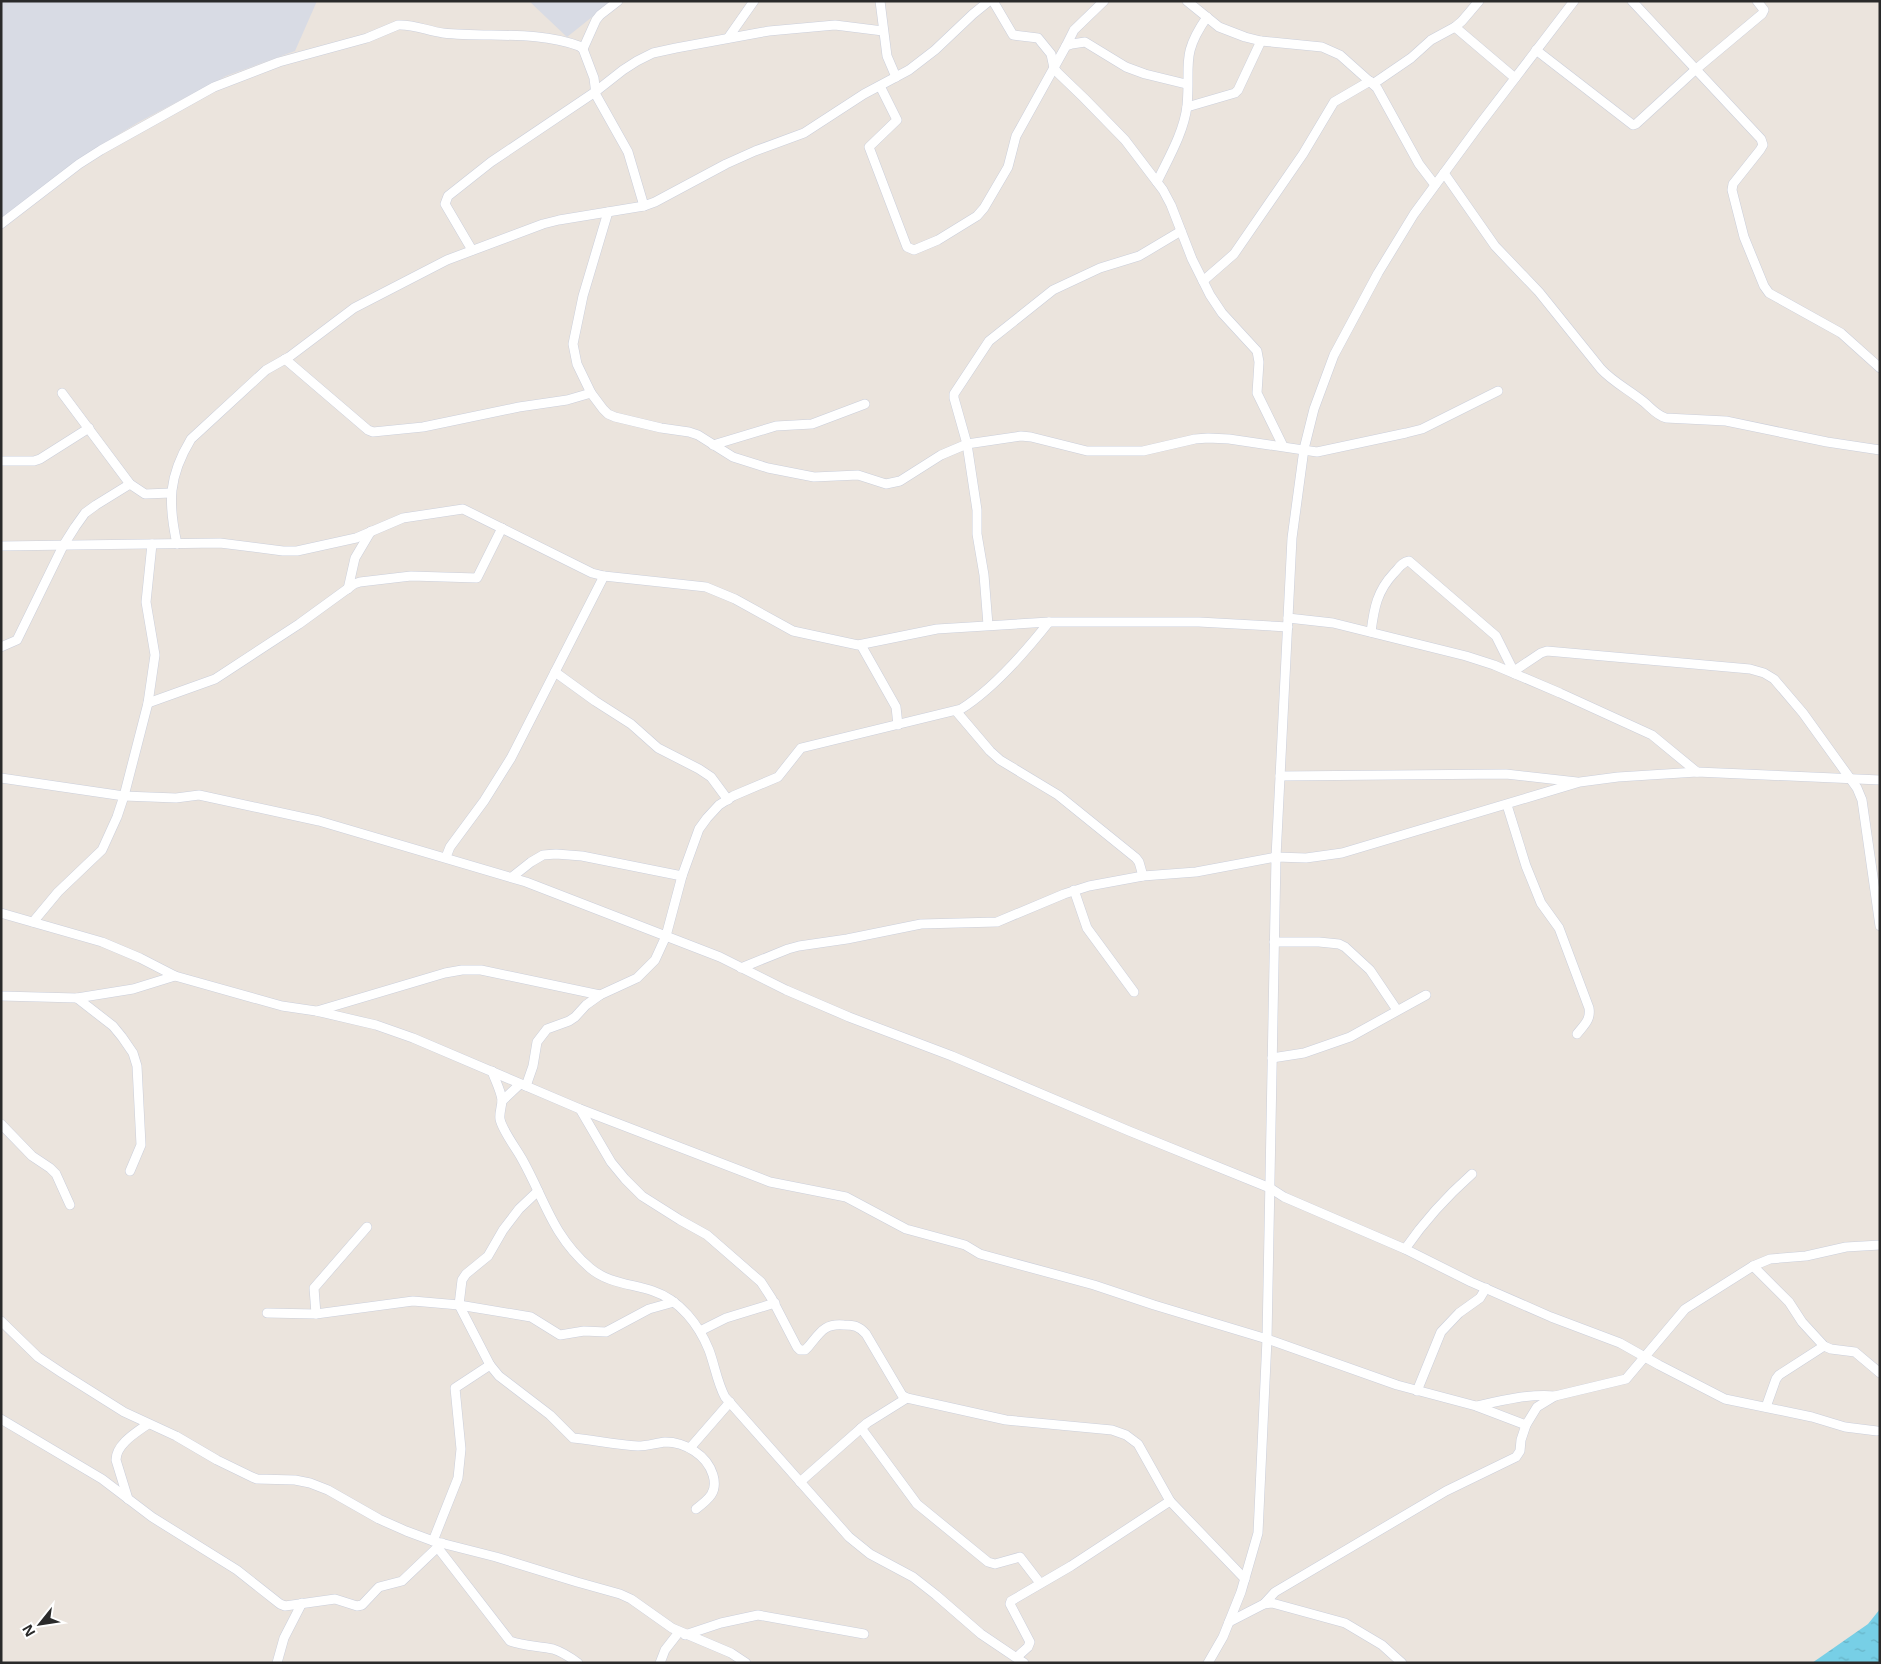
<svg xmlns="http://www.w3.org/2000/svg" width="1881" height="1664" font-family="'Open Sans',sans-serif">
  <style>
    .airport { fill: #d8dbe4 }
    .water { fill: url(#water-ripples) }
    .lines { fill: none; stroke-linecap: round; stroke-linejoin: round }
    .street-casing { stroke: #cbcfdb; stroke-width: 10 }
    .street { stroke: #fff; stroke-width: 9 }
  </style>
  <defs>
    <pattern id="water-ripples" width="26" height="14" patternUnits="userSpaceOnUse" patternTransform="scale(1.25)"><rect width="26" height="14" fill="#77cfe6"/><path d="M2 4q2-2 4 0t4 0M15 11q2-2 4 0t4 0" fill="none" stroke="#67b2c5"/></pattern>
  </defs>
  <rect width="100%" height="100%" fill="#ebe4dd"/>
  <g class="airport">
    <polygon points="1,1 317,1 295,51 226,76 139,122 101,145 1,220"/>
    <polygon points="529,1 612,1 567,37"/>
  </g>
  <polygon class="water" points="1880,1609 1880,1663 1812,1663 1868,1624"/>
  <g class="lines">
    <g class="street-casing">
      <g id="street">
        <polyline points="880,1 887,56 896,77"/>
        <polyline points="993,1 1013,35 1038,38 1051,54 1054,68 1058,73 1084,98 1125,140 1163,190 1171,205 1192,259 1210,295 1222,313 1257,351 1259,362 1257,393 1283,446"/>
        <polyline points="1187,1 1219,27 1245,37 1261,41 1322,47 1340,55 1377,88 1419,164 1435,185"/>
        <polyline points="1632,1 1761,139 1763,145 1760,150 1733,184 1732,190 1744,237 1764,286 1769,293 1841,333 1880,368"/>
        <polyline points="1455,27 1515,78"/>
        <polyline points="728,38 754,1"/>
        <polyline points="1066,46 1074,30 1104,1"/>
        <polyline points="583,49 596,20 600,15 618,1"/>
        <polyline points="1536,50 1633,125 1636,124 1695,70 1762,14 1764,10 1757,1"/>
        <polyline points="1373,84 1411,58 1431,40 1455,27 1462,21 1479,1"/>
        <polyline points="880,86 897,120 869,147 907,247 914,250 938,240 977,216 984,208 1008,167 1016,136 1066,46 1072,44 1085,42 1126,67 1145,74 1186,84"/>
        <polyline points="1187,107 1235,93 1238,90 1261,41"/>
        <path d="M1444 173 1495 246 1539 292 1601 369C1612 381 1627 389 1640 399 1649 405 1655 415 1666 418L1726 421 1827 442 1880 450"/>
        <path d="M1157 182C1168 159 1184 132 1187 106 1191 64 1180 56 1207 17"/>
        <polyline points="608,212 583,296 573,344 577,364 591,393 603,409 608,414 615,417 661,428 689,432 698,435 733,457 768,468 814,477 858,475 886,484 900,481 941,455 967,444 1021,436 1031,437 1087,451 1143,451 1195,439 1208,438 1229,439 1317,452 1406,433 1422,429 1498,391"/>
        <path d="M1 224 79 164 101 150 214 87 279 62 367 38 398 25C413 24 428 31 443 33 488 38 536 30 579 46L583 49 594 78 596 95 628 152 644 206"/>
        <polyline points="472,250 445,204 448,196 491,162 595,92 623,70 637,61 653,53 676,48 769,31 835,25 883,31"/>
        <polyline points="1203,281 1234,254 1303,154 1334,102 1370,81"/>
        <polyline points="285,359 368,430 373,432 423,427 519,407 567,400 591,393"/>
        <polyline points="62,393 130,484 145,494 171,493"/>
        <polyline points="713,445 776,426 812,424 865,404"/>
        <polyline points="1,461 34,461 40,459 89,428"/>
        <path d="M177 544C168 503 168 477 191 439L266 370 289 357 354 308 447 260 543 224 559 220 644 206 655 202 726 164 755 151 804 133 864 94 909 70 935 50 973 14 989 1"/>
        <polyline points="1,546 220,543 283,551 297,551 356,538 403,518 463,509 592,573 604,576 706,587 735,599 793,631 858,645 937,629 1049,622 1199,622 1288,627"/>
        <polyline points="348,589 355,558 371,531"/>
        <polyline points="1288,618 1333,623 1466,656 1494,665 1560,693 1652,735 1697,772"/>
        <polyline points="988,625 984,575 977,534 977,510 967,444 954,398 954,394 989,341 1053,290 1100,268 1139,256 1181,231"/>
        <path d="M1371 632C1374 608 1377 591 1394 573 1399 568 1402 562 1409 561L1496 636 1515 674"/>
        <polyline points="861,645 896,707 898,725"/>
        <polyline points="1,647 17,640 63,546 75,527 85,513 96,505 130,484"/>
        <polyline points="1514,671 1541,653 1547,651 1750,669 1764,673 1774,679 1803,713 1857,788 1862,800 1880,926"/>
        <polyline points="555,672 595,701 631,724 658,748 699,769 711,777 728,800"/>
        <polyline points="148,703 215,679 299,624 354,584 360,582 411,576 477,578 502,528"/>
        <polyline points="956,711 990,751 1000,760 1058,795 1136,858 1139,862 1143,876"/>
        <polyline points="1280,776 1506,774 1577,782"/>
        <polyline points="1,778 124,796 176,798 199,795 319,821 526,882 720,957 786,990 849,1017 952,1056 1129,1131 1270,1188 1284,1197 1405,1249 1471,1282 1551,1317 1620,1343 1659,1365 1725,1399 1812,1417 1845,1427 1877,1431"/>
        <path d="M1507 805 1526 866 1541 903 1559 928 1589 1008C1591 1020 1584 1025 1577 1034"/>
        <polyline points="446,857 450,847 484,801 511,758 604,576"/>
        <polyline points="512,877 531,862 543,855 556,854 582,856 682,876"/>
        <polyline points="1074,890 1087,928 1134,992"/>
        <polyline points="1,913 102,942 140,958 175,976 133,989 77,998 1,996"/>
        <polyline points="33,922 58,892 102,850 117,817 124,796 148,703 155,655 146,602 152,544"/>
        <polyline points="1274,942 1319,942 1339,944 1345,947 1370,970 1397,1010"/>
        <polyline points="741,968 788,949 799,946 847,939 921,924 997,922 1064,894 1089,886 1143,876 1196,872 1276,857 1306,858 1342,853 1580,782 1618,777 1697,772 1880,780"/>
        <polyline points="175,976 282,1006 316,1011 376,1025 413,1038 580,1109 770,1182 846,1197 906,1229 965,1245 980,1254 1094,1285 1154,1305 1267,1339 1397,1385 1476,1406 1526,1425"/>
        <polyline points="77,998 113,1026 122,1037 133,1053 137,1066 141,1145 130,1171"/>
        <polyline points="317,1011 445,973 462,970 481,970 600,995"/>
        <polyline points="1272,1058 1304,1053 1350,1037 1426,995"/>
        <path d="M492 1071C495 1080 501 1091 502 1100 502 1106 499 1113 500 1119 502 1130 516 1148 522 1159 545 1200 552 1235 590 1268 607 1283 632 1284 653 1291 680 1300 699 1325 709 1350 715 1366 717 1382 725 1397L849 1537 870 1554 913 1577 936 1595 981 1634 1024 1663"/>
        <path d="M526 1086 533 1066 537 1042 547 1029 569 1021 575 1017 586 1005 600 995 637 978 655 960 666 936 682 876 699 829 707 818 719 805 733 796 778 777 801 748 961 709C993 689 1026 651 1049 622"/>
        <polyline points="502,1101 520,1084"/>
        <path d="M580 1109 611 1162 625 1179 642 1196 680 1220 707 1235 761 1282 772 1299 797 1347 800 1350H805L808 1347C820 1333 824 1323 844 1325 854 1325 859 1326 866 1334L902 1395 907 1398 1006 1420 1112 1430 1126 1435 1138 1444 1170 1501 1245 1579"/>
        <polyline points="1,1124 32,1156 50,1168 56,1174 70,1205"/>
        <path d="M538 1191 519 1209 503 1230 488 1256 466 1274 462 1280 459 1305 490 1365 499 1376 550 1415 573 1438C594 1440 616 1445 638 1446 647 1446 656 1443 665 1442 685 1442 707 1455 713 1475 718 1492 709 1499 696 1509"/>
        <path d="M1405 1249C1425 1220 1446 1197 1472 1174"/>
        <polyline points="1753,1266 1789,1302 1802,1322 1824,1346 1831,1349 1855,1352 1880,1373"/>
        <polyline points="267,1313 316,1314 413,1301 459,1305 531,1317 560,1335 584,1331 606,1332 649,1309 674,1302"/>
        <polyline points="316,1314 314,1288 367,1227"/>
        <polyline points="1,1321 38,1357 62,1373 124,1412 176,1436 217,1460 252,1477 257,1479 295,1480 310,1483 328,1490 379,1519 406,1531 433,1541 496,1557 577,1582 620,1594 631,1599 672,1628 731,1653 746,1663"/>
        <polyline points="700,1331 726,1318 775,1303"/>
        <polyline points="1417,1391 1441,1332 1459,1313 1480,1298 1486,1288"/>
        <path d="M1477 1406C1503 1400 1527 1394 1555 1396"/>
        <polyline points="1766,1407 1776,1379 1779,1375 1824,1346"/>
        <polyline points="1,1419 102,1479 152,1517 237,1570 280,1604 285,1606 335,1599 357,1606 362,1605 379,1587 402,1581 442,1543"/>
        <polyline points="861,1428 917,1504 988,1562 995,1564 1020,1557 1040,1583"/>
        <polyline points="690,1448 730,1402"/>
        <polyline points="800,1482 867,1423 907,1398"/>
        <path d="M128 1499 116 1460C116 1444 137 1432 148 1424"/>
        <polyline points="433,1541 458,1478 461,1449 455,1388 490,1365"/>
        <path d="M438 1548 510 1641C523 1646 539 1646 553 1649 562 1652 570 1657 578 1663"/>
        <polyline points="1264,1604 1275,1592 1446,1491 1516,1457 1520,1451 1521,1440 1526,1425 1537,1407 1555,1396 1626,1379 1685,1309 1753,1266 1770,1259 1806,1256 1846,1247 1880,1245"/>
        <polyline points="1229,1622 1264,1604 1272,1603 1345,1623 1382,1645 1402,1663"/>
        <polyline points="685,1635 721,1623 758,1615 864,1634"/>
        <polyline points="1017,1657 1028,1647 1030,1642 1010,1604 1011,1601 1071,1566 1170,1501"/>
        <polyline points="277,1663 284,1638 302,1603"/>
        <polyline points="660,1663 665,1650 679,1632"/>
        <polyline points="1208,1663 1223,1637 1241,1592 1258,1533 1267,1339 1276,857 1292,538 1304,449 1314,409 1334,355 1378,273 1414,214 1480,124 1574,1"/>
      </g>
    </g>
    <use href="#street" class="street"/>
  </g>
  <rect width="1881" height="1664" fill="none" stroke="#2a2a2a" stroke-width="5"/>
  <g transform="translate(40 1624) rotate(240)" stroke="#ffffff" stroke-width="4" paint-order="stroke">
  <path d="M0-4L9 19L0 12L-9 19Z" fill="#2a2a2a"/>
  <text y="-8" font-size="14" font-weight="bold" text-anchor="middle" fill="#2a2a2a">N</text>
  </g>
</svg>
